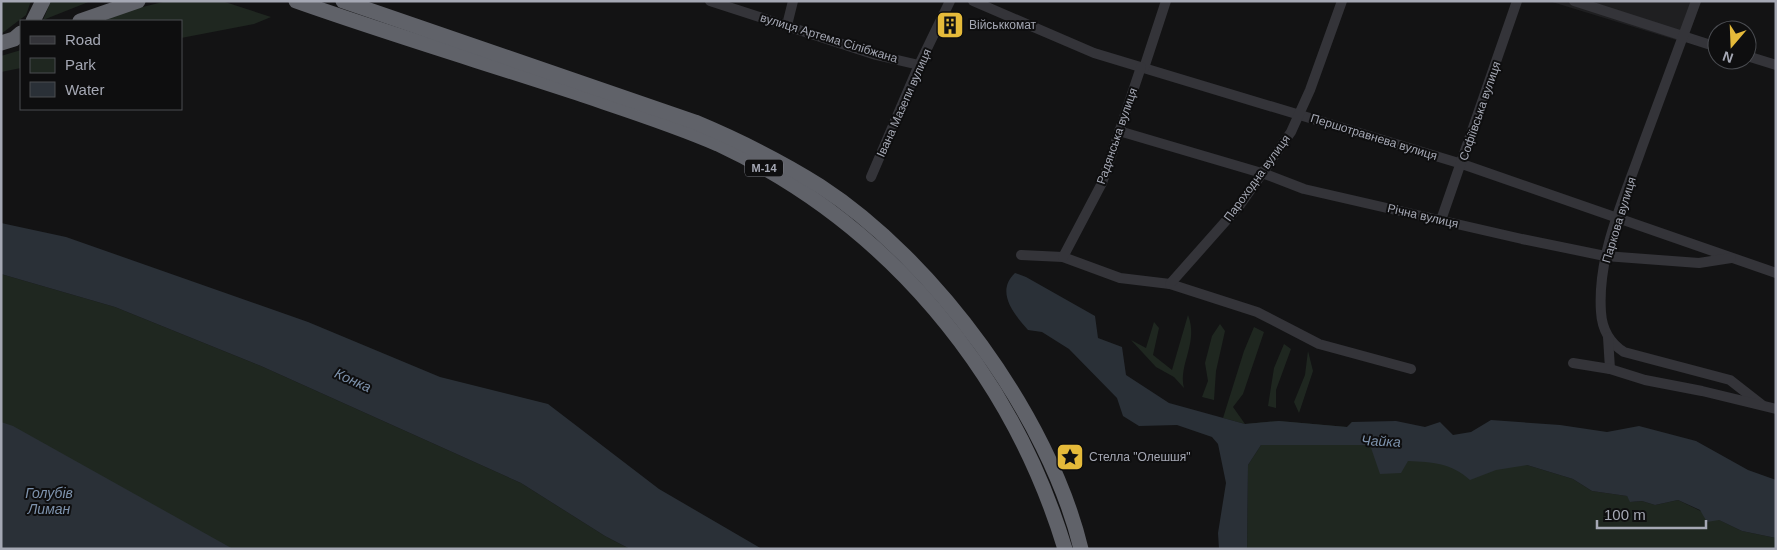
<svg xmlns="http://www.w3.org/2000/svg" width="1777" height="550" font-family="Arial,sans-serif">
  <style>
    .built { fill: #1f1f21 }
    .green { fill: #1f2720 }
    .water { fill: #2a3037 }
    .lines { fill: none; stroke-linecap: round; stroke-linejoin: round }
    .minor { stroke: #343439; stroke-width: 10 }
    .highway { stroke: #606269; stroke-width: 15 }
    .labels { text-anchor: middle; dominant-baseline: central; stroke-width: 4; stroke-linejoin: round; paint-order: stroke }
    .shield { fill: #0e0e0f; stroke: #787a82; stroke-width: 1 }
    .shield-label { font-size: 11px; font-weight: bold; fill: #a5a8b4 }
    .poi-label { font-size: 12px; fill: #a5a8b4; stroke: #0e0e0f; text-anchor: start }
    .street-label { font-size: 12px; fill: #a5a8b4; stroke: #0e0e0f }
    .water-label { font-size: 14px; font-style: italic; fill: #7e93ad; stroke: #0e0e0f }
  </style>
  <rect width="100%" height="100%" fill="#131314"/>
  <polygon class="built" points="1549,1 1701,1 1686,43"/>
  <g class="green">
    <polygon points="1,1 31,1 26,15 1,34"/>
    <polygon points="51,1 91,1 43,20"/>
    <polygon points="167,1 225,2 271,17 254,24 181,38 181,21 95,21 110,15"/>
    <polygon points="21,50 21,68 1,72 1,56"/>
    <polygon points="1,274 115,307 261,366 521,483 605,536 630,549 1,549"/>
    <path d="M1188 315C1199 343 1178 364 1184 388L1174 377 1156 367 1131 340 1146 348 1154 322 1159 328 1153 355 1172 370Z"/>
    <polygon points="1220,324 1225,331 1216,371 1214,400 1202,397 1208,381 1205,363 1212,336"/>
    <polygon points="1254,327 1264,332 1243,394 1233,407 1245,424 1279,421 1347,427 1352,422 1362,428 1245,424 1223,418 1244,351"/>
    <polygon points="1284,344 1291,349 1276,390 1276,408 1268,406 1274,368"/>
    <polygon points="1308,351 1313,371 1299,413 1294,402 1305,375"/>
    <polygon points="1261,445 1370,445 1527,465 1573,479 1592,491 1627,496 1631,502 1642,501 1655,505 1678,500 1742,531 1776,538 1776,549 1247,549 1248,465"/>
  </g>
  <g class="water">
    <polygon points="1,223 66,237 308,322 440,377 548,404 659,489 762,549 630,549 605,536 521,483 261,366 115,307 1,274"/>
    <path d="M1015 273 1026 277 1095 316 1098 338 1122 347 1126 375 1169 403 1245 424 1279 421 1347 427 1352 422 1396 421 1425 427 1440 422 1453 435 1471 432 1491 420 1560 425 1607 432 1639 426 1696 441 1748 470 1776 480V538L1742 531 1719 520 1707 522 1700 510 1678 500 1655 505 1642 501 1630 502 1627 496 1592 491 1573 479 1527 465 1496 470 1470 480C1451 463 1433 462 1408 461L1401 473 1380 474 1370 445H1261L1248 465 1247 549H1219L1218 533 1226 483 1218 444 1212 437 1177 425 1139 426 1123 416 1117 398 1069 349 1042 332 1028 330C1014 314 995 292 1015 273Z"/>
    <polygon points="1,422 13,426 233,549 1,549"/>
  </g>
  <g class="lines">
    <g class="minor">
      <polyline points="710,1 876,55 919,65"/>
      <polyline points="973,1 1094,53 1462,164 1776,273"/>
      <polyline points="1574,1 1717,47"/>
      <path d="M1696 1C1678 50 1660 99 1642 147 1624 199 1597 255 1601 312 1602 329 1610 343 1624 352L1730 380 1762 405"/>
      <polyline points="787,25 793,1"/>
      <polyline points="1747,56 1776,65"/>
      <polyline points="1144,68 1166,1"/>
      <polyline points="1119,131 1265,174 1304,189 1522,239 1605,256 1699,263 1731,258"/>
      <polyline points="871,177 919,65 950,1"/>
      <polyline points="1441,220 1517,1"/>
      <polyline points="1021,255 1063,257 1120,278 1170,284 1257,312 1319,344 1411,369"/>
      <polyline points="1063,257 1102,183 1141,67"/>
      <polyline points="1170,284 1240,205 1291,132 1310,90 1342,1"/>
      <polyline points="1608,337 1610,369"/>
      <polyline points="1573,363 1610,369 1645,380 1702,391 1776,409"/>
    </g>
    <g class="highway">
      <path d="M296 1C389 34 483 62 577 93 624 109 672 124 718 144 887 223 1011 371 1065 549"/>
      <path d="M343 1 695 122C738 140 780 161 820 186 934 260 1049 416 1081 549"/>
      <polyline points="33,21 43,1"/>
      <polyline points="80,21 138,1"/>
      <polyline points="1,43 14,39 21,33"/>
    </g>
  </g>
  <defs>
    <g id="building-square" transform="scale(1.4375)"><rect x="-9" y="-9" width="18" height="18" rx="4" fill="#e5ba3a" stroke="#0e0e0f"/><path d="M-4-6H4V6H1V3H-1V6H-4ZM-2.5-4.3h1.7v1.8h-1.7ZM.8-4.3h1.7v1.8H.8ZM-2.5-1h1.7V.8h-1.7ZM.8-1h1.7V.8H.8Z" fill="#111"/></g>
    <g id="sight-square" transform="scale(1.4375)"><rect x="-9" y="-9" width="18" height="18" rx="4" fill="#e5ba3a" stroke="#0e0e0f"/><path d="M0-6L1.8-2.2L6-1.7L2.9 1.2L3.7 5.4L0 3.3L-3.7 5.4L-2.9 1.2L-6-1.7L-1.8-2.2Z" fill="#111"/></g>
  </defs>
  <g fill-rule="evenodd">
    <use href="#building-square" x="950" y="25"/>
    <use href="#sight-square" x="1070" y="457"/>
  </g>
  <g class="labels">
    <rect class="shield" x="745" y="159.5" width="38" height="17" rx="4"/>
    <g class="shield-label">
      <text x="764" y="168">М-14</text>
    </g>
    <g class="poi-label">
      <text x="969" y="25">Військкомат</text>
      <text x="1089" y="457">Стелла "Олешшя"</text>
    </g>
    <g class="street-label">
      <text transform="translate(829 38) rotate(17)">вулиця Артема Сілібжана</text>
      <text transform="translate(904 103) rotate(-66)">Івана Мазепи вулиця</text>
      <text transform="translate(1480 111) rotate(-71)">Софіївська вулиця</text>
      <text transform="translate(1117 136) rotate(-71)">Радянська вулиця</text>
      <text transform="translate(1374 137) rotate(17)">Першотравнева вулиця</text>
      <text transform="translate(1257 178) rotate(-54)">Пароходна вулиця</text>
      <text transform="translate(1423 216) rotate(13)">Річна вулиця</text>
      <text transform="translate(1619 220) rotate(-73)">Паркова вулиця</text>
    </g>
    <g class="water-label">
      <text transform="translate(353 380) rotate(24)">Конка</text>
      <text transform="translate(1381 441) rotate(3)">Чайка</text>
      <text x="49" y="493">Голубів<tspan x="49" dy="16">Лиман</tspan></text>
    </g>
  </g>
  <rect width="1777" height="550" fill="none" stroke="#a5a8b4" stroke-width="5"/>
  <rect x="20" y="20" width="162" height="90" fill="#0e0e0f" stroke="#4a4c51"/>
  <rect x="30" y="36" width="25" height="8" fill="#343439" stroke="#4a4c51"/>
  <text x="65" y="45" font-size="15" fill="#a5a8b4">Road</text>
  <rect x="30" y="58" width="25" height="15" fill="#1f2720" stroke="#4a4c51"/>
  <text x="65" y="70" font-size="15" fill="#a5a8b4">Park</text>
  <rect x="30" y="82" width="25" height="15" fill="#2a3037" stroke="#4a4c51"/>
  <text x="65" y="95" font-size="15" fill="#a5a8b4">Water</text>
  <g transform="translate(1732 45) rotate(199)"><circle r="24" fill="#0e0e0f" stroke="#4a4c51"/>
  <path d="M0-4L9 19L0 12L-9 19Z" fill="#e5ba3a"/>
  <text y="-8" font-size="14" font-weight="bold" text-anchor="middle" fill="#a5a8b4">N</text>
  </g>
  <path d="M1597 520v8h109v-8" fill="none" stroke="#a5a8b4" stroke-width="2.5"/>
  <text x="1604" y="520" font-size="15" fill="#a5a8b4" stroke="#0e0e0f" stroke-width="4" paint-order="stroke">100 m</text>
</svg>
